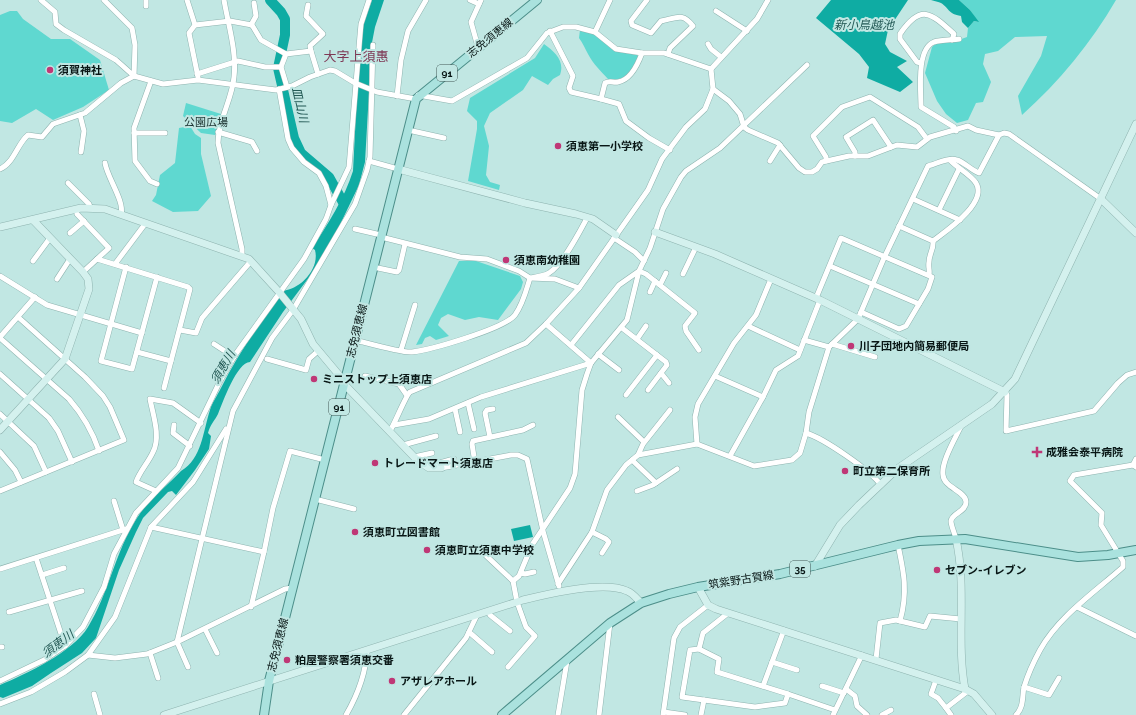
<svg xmlns="http://www.w3.org/2000/svg" width="1136" height="715" font-family="Raleway,'Noto Sans JP',sans-serif">
  <style>
    .green { fill: #5fd8d0 }
    .water { fill: #0faca3 }
    .lines { fill: none; stroke-linecap: round; stroke-linejoin: round }
    .river { stroke: #0faca3; stroke-width: 10 }
    .street-casing { stroke: #8eb3af; stroke-width: 6 }
    .secondary-casing { stroke: #8eb3af; stroke-width: 8 }
    .primary-casing { stroke: #4c8e89; stroke-width: 10 }
    .street { stroke: #fff; stroke-width: 5 }
    .secondary { stroke: #d4f1ee; stroke-width: 7 }
    .primary { stroke: #aae2de; stroke-width: 8 }
    .poi-dot { fill: #bf3776; stroke: #c1e7e3; stroke-width: 1.5 }
    .labels { text-anchor: middle; dominant-baseline: central; stroke-width: 4; stroke-linejoin: round; paint-order: stroke }
    .shield { fill: #c1e7e3; stroke: #405553; stroke-width: 1 }
    .shield-label { font-size: 10px; font-weight: bold; fill: #081615 }
    .street-label { font-size: 11px; fill: #081615; stroke: #c1e7e3 }
    .poi-label { font-size: 11px; font-weight: bold; fill: #081615; stroke: #c1e7e3; text-anchor: start }
    .park-label { font-size: 11px; fill: #1b3230; stroke: #c1e7e3 }
    .water-label { font-size: 12px; font-style: italic; fill: #245a56; stroke: #c1e7e3 }
    .quarter-label { font-size: 13px; fill: #7e3955; stroke: #c1e7e3 }
  </style>
  <rect width="100%" height="100%" fill="#c1e7e3"/>
  <g class="green">
    <path d="M959 0H1116C1091 43 1059 82 1022 115L1018 96 1041 56 1047 36 1015 37 998 51 985 54 983 64 991 82 983 102 976 103 968 120 957 123 946 114 937 101 925 73 932 47 938 42H953L967 37 968 28 974 21 978 22 970 10Z"/>
    <polygon points="10,11 17,11 23,19 51,39 70,39 100,60 109,90 83,107 53,120 36,109 12,123 0,121 0,15"/>
    <path d="M580 30 593 33 614 51 637 55 639 57C629 73 628 81 608 79 601 71 593 64 588 54 585 49 583 43 579 38Z"/>
    <path d="M544 44C555 52 565 61 560 75L553 79 548 85 532 76 523 90 490 113 484 126 489 146 486 175 490 182 500 185 499 190 468 181 477 129V121L467 111 470 98 535 58Z"/>
    <polygon points="186,103 221,114 215,135 201,133 183,116"/>
    <polygon points="190,126 195,134 201,138 201,154 211,196 198,211 173,212 152,201 156,195 160,175 175,163 179,128"/>
    <polygon points="459,261 476,261 520,276 523,282 521,289 498,320 479,317 465,320 448,314 441,318 438,325 449,336 436,340 430,336 425,338 422,344 416,345"/>
  </g>
  <g class="water">
    <path d="M372 0H384L375 27 369 58V92L365 162 359 185 336 233 316 268 283 312 250 362C237 362 223 402 218 414 215 420 210 425 208 433L211 436 209 449 195 470 176 495 172 491 168 492 143 518 136 532 119 570 96 638 82 653 51 673 32 686 3 698 0 697V685C26 674 73 652 88 627 109 593 115 552 137 518 148 500 167 486 181 471 202 459 203 431 210 410 212 403 217 396 221 388 238 354 260 323 282 291 300 290 320 269 315 250L312 248C327 226 345 197 353 171L360 34Z"/>
    <polygon points="831,0 908,0 888,30 885,44 890,52 907,61 897,67 913,82 900,92 867,78 869,67 859,54 816,18"/>
    <path d="M931 0H959L970 10 979 22 974 21 968 28 962 22 961 16C948 14 950 9 941 3 939 2 934 1 931 0Z"/>
    <polygon points="530,525 533,537 514,541 511,529"/>
  </g>
  <g class="lines">
    <polyline class="river" points="270,0 281,12 285,19 285,35 278,68 294,138 301,153 329,177 344,204"/>
    <g class="street-casing">
      <g id="street">
        <polyline points="41,0 55,12 56,24 64,30 116,60 134,76 163,84 198,80 276,90 292,86 310,77 330,70 335,71 355,83 377,92 416,99"/>
        <polyline points="104,0 132,28 135,45 134,76"/>
        <polyline points="146,0 146,6"/>
        <polyline points="187,0 195,25 189,33 198,77"/>
        <path d="M224 0C228 24 237 52 234 77 232 100 218 120 218 143L242 249V255"/>
        <polyline points="470,0 479,4"/>
        <path d="M647 0 631 21 632 25 651 33 661 21C677 18 682 12 693 26L670 48 668 54"/>
        <polyline points="308,5 306,16 323,34 310,46 311,51"/>
        <polyline points="716,11 747,31"/>
        <polyline points="195,25 230,21 252,25 261,40 286,54"/>
        <polyline points="251,25 256,16 254,3"/>
        <polyline points="550,31 573,76 569,88 571,92 601,99"/>
        <polyline points="595,32 610,0"/>
        <polyline points="708,44 711,49 721,57"/>
        <polyline points="478,47 471,22 481,0"/>
        <path d="M642 53C638 64 630 80 618 82 613 83 610 80 605 83L601 99 619 104 626 121 649 138 670 150"/>
        <path d="M921 63 917 62 900 39V34C921 3 931 13 954 34L952 40"/>
        <polyline points="711,69 757,19 768,0"/>
        <polyline points="197,74 238,61 265,67 281,67"/>
        <polyline points="151,81 134,128 135,161 150,181 157,184"/>
        <polyline points="287,87 281,67 286,54 311,51 318,74"/>
        <polyline points="713,89 729,101 740,114 744,127 748,130 778,143 799,168 805,172 812,172 817,169 822,162 849,156 868,156 897,145 917,147 930,137 968,126 976,130 999,135 1004,133 1009,134 1101,199"/>
        <polyline points="418,95 452,101 527,58 547,33 563,27 576,27 595,32 616,49 642,53 664,53 711,69"/>
        <polyline points="397,96 401,60 408,31 426,0"/>
        <polyline points="80,115 84,131 81,152"/>
        <polyline points="408,130 444,138"/>
        <path d="M956 131 954 127 921 107C921 91 916 49 934 42 941 40 952 40 959 39"/>
        <polyline points="218,132 252,142 257,151"/>
        <polyline points="134,133 165,133"/>
        <polyline points="855,156 855,152 846,137 873,120 891,147"/>
        <polyline points="369,161 398,169"/>
        <polyline points="770,161 780,145"/>
        <polyline points="826,161 826,157 813,136 842,107 870,97 918,127 927,139"/>
        <path d="M105 163C107 177 125 202 121 214"/>
        <path d="M0 169C14 163 17 144 28 135L42 137 53 124 85 113 121 83 134 76"/>
        <polyline points="68,183 89,204 90,207"/>
        <polyline points="913,199 960,220"/>
        <polyline points="331,205 349,167 360,35 361,24 369,0"/>
        <polyline points="939,210 959,169"/>
        <polyline points="77,214 109,248 97,259"/>
        <path d="M899 226 933 241C946 231 988 203 976 183 970 174 957 168 950 160"/>
        <polyline points="355,229 381,235"/>
        <polyline points="70,233 84,221"/>
        <polyline points="381,237 460,257 487,259 519,271 530,278 555,279 579,288"/>
        <polyline points="614,238 635,252 644,261"/>
        <polyline points="33,261 50,238"/>
        <polyline points="115,264 145,224"/>
        <polyline points="830,266 919,304"/>
        <polyline points="126,267 101,361 132,369 157,277"/>
        <polyline points="373,267 397,272 399,270 405,244"/>
        <polyline points="83,272 97,259 188,287 190,289 171,361 137,352"/>
        <polyline points="683,274 696,247"/>
        <path d="M929 275C930 270 928 267 929 262 929 254 934 249 933 241"/>
        <polyline points="0,276 47,305 142,333"/>
        <polyline points="57,279 70,259"/>
        <polyline points="660,285 666,273"/>
        <polyline points="650,292 655,281"/>
        <polyline points="816,298 841,238 932,277 928,289 906,326 899,329 861,312"/>
        <polyline points="546,324 591,363"/>
        <polyline points="748,326 800,350"/>
        <polyline points="622,328 666,362 667,365 648,390"/>
        <polyline points="180,330 196,333 202,318 251,261"/>
        <polyline points="0,337 35,297"/>
        <path d="M0 338 69 399C83 415 92 430 99 451"/>
        <polyline points="637,339 646,326"/>
        <path d="M355 340C367 343 402 353 412 352 430 350 504 329 515 315 523 304 526 291 530 278 536 277 544 276 549 273 563 264 579 233 587 218"/>
        <polyline points="804,340 829,347"/>
        <polyline points="214,344 234,357"/>
        <polyline points="832,344 875,357"/>
        <polyline points="571,345 619,285 639,271 646,274 695,313 685,326 686,331 699,350"/>
        <polyline points="401,350 415,305"/>
        <polyline points="598,354 619,370"/>
        <polyline points="267,359 306,370 309,359 318,351"/>
        <polyline points="661,373 669,383"/>
        <polyline points="0,374 49,418 58,431 72,462"/>
        <polyline points="365,376 399,384 406,394"/>
        <polyline points="715,376 763,397"/>
        <polyline points="164,388 171,361"/>
        <polyline points="1005,392 1007,395 1006,431 1094,411 1118,383 1127,375 1136,372"/>
        <polyline points="626,395 657,355"/>
        <polyline points="468,403 474,429"/>
        <polyline points="455,409 460,432"/>
        <polyline points="0,414 34,446 46,472"/>
        <polyline points="618,417 644,442"/>
        <polyline points="174,425 173,433 190,446"/>
        <polyline points="394,425 429,419 481,397 591,363"/>
        <path d="M390 431C395 423 406 395 410 392L526 343 546 324 579 288 648 190 662 159 686 127 705 109 713 89 711 69"/>
        <path d="M806 433C823 438 870 470 881 485"/>
        <polyline points="490,437 485,413 487,410 493,409"/>
        <polyline points="697,444 695,417 698,404 734,343 756,315 771,279"/>
        <polyline points="403,445 436,436"/>
        <polyline points="0,452 15,470 21,482"/>
        <polyline points="638,455 643,444 670,410"/>
        <polyline points="730,456 763,397 776,370 798,356 820,300"/>
        <polyline points="414,457 432,453"/>
        <polyline points="632,460 656,483 677,469"/>
        <polyline points="475,463 472,444 473,441 523,430 533,425"/>
        <polyline points="1133,465 1136,459"/>
        <polyline points="431,468 432,465 454,459"/>
        <polyline points="441,468 511,455 518,455 527,459 543,531 559,586"/>
        <polyline points="0,491 124,440 110,407 103,396 85,377 18,317"/>
        <path d="M156 491 136 482C140 471 148 463 153 452 161 437 153 415 150 399L173 403 201 423"/>
        <polyline points="637,491 653,485 656,483"/>
        <polyline points="315,499 354,509"/>
        <polyline points="114,501 123,530"/>
        <polyline points="151,527 264,552 251,607"/>
        <polyline points="592,532 606,539 609,542 602,553"/>
        <path d="M956 539C955 534 951 526 951 521 952 513 966 512 966 502 966 491 944 488 943 475 941 462 955 439 961 426"/>
        <path d="M898 545C904 573 908 592 900 621"/>
        <polyline points="478,548 513,581 517,602 526,627 535,636 508,667"/>
        <polyline points="264,552 273,508 290,451 325,460"/>
        <polyline points="36,558 65,646"/>
        <polyline points="0,569 126,529"/>
        <polyline points="521,573 525,574 534,572"/>
        <polyline points="42,575 64,568"/>
        <polyline points="513,581 519,576 532,545 570,488 575,474 582,390 587,374 591,363 627,320 639,271 650,248 663,209 681,177 686,171 720,148 807,65"/>
        <path d="M558 584 592 532 607 490 626 465 638 455 697 444 754 466 792 460 800 453 806 433 809 412 829 347 858 319 884 258 928 166C936 164 949 157 957 160 964 162 971 170 979 173L999 135"/>
        <polyline points="1077,607 1136,636"/>
        <polyline points="488,611 490,615 510,631"/>
        <polyline points="9,612 82,591"/>
        <polyline points="727,614 703,633 699,649 690,650 682,697 755,707 785,703 788,694 835,710"/>
        <polyline points="205,629 217,653"/>
        <polyline points="469,632 492,652"/>
        <polyline points="0,647 2,647"/>
        <polyline points="699,649 719,659 717,672 788,694"/>
        <polyline points="150,653 158,678"/>
        <polyline points="88,655 115,658 147,654 177,642 285,589 293,588"/>
        <polyline points="876,659 880,623 896,620 925,627 930,616 961,619"/>
        <polyline points="772,662 797,670"/>
        <polyline points="188,667 177,642 233,411 272,338 293,310 355,204 367,170 370,157 373,45"/>
        <polyline points="936,680 931,694 938,698 946,708"/>
        <polyline points="0,681 44,660 65,646 83,627 104,587 114,554 136,513 178,468 220,381 235,355 304,259 326,219 331,205 326,186 319,173 304,162 292,148 288,139 279,89"/>
        <polyline points="763,686 784,630"/>
        <polyline points="822,686 844,693"/>
        <polyline points="1024,687 1049,695 1059,678"/>
        <polyline points="846,689 855,696 857,706 867,715"/>
        <polyline points="94,694 100,715"/>
        <polyline points="0,704 31,692 65,672 88,655 115,617 151,527 193,482 226,429"/>
        <polyline points="664,712 685,715"/>
        <path d="M346 715C357 696 366 672 367 650"/>
        <polyline points="404,715 466,638 477,615"/>
        <polyline points="558,715 567,661"/>
        <polyline points="599,715 610,623"/>
        <polyline points="663,715 674,638 680,627 708,605"/>
        <polyline points="701,715 704,700"/>
        <polyline points="833,715 862,655"/>
        <polyline points="882,715 891,710"/>
        <polyline points="951,715 946,708 968,691"/>
        <path d="M1016 715C1024 707 1022 697 1024 687 1028 674 1034 661 1040 650 1059 616 1095 592 1123 567V561L1101 525 1102 513 1070 481 1074 475 1133 465 1136 467"/>
      </g>
    </g>
    <g class="secondary-casing">
      <g id="secondary">
        <polyline points="398,169 525,203 576,214 593,219 616,235"/>
        <polyline points="1101,199 1136,233"/>
        <polyline points="0,227 81,208 105,209 249,259 279,292 301,319 313,344 339,375 344,384 418,461 429,468 441,468"/>
        <polyline points="655,232 715,254 820,300 1005,392"/>
        <polyline points="0,430 65,359 89,289 88,279 83,272 33,220"/>
        <path d="M956 539C967 588 956 640 965 689"/>
        <polyline points="815,566 840,525 859,505 897,469 992,404 1015,379 1136,124"/>
        <polyline points="698,587 708,605 716,609 965,689 974,694 992,715"/>
        <path d="M164 715 523 600C547 594 604 580 627 591 633 593 637 599 641 603"/>
      </g>
    </g>
    <g class="primary-casing">
      <g id="primary">
        <polyline points="264,715 269,681 281,634 416,99 537,0"/>
        <polyline points="502,715 610,623 641,603 669,594 698,587 780,574 898,545 919,541 965,539 1078,557 1108,555 1136,550"/>
      </g>
    </g>
    <use href="#street" class="street"/>
    <use href="#secondary" class="secondary"/>
    <use href="#primary" class="primary"/>
  </g>
  <g class="poi-dot">
    <circle cx="50" cy="70" r="4"/>
    <circle cx="558" cy="146" r="4"/>
    <circle cx="506" cy="260" r="4"/>
    <circle cx="851" cy="346" r="4"/>
    <circle cx="314" cy="379" r="4"/>
    <path d="M1035 446h4v4h4v4h-4v4h-4v-4h-4v-4h4z"/>
    <circle cx="375" cy="463" r="4"/>
    <circle cx="845" cy="471" r="4"/>
    <circle cx="355" cy="532" r="4"/>
    <circle cx="427" cy="550" r="4"/>
    <circle cx="937" cy="570" r="4"/>
    <circle cx="287" cy="660" r="4"/>
    <circle cx="392" cy="681" r="4"/>
  </g>
  <g class="labels">
    <g class="shield">
      <rect x="437" y="65" width="20" height="16" rx="3"/>
      <rect x="329" y="399" width="20" height="16" rx="3"/>
      <rect x="790" y="561" width="20" height="16" rx="3"/>
    </g>
    <g class="shield-label">
      <text x="447" y="73">91</text>
      <text x="339" y="407">91</text>
      <text x="800" y="569">35</text>
    </g>
    <g class="street-label">
      <text transform="translate(490 38) rotate(-39)">志免須恵線</text>
      <text transform="translate(357 331) rotate(-76)">志免須恵線</text>
      <text transform="translate(741 580) rotate(-9)">筑紫野古賀線</text>
      <text transform="translate(278 645) rotate(-76)">志免須恵線</text>
    </g>
    <g class="poi-label">
      <text x="58" y="70">須賀神社</text>
      <text x="566" y="146">須恵第一小学校</text>
      <text x="514" y="260">須恵南幼稚園</text>
      <text x="859" y="346">川子団地内簡易郵便局</text>
      <text x="322" y="379">ミニストップ上須恵店</text>
      <text x="1046" y="452">成雅会泰平病院</text>
      <text x="383" y="463">トレードマート須恵店</text>
      <text x="853" y="471">町立第二保育所</text>
      <text x="363" y="532">須恵町立図書館</text>
      <text x="435" y="550">須恵町立須恵中学校</text>
      <text x="945" y="570">セブン-イレブン</text>
      <text x="295" y="660">粕屋警察署須恵交番</text>
      <text x="400" y="681">アザレアホール</text>
    </g>
    <g class="park-label">
      <text x="206" y="122">公園広場</text>
    </g>
    <g class="water-label">
      <text x="864" y="25">新小鳥越池</text>
      <text transform="translate(300 105) rotate(77)">皿山川</text>
      <text transform="translate(223 367) rotate(-60)">須恵川</text>
      <text transform="translate(58 644) rotate(-37)">須恵川</text>
    </g>
    <g class="quarter-label">
      <text x="356" y="56">大字上須惠</text>
    </g>
  </g>
</svg>
